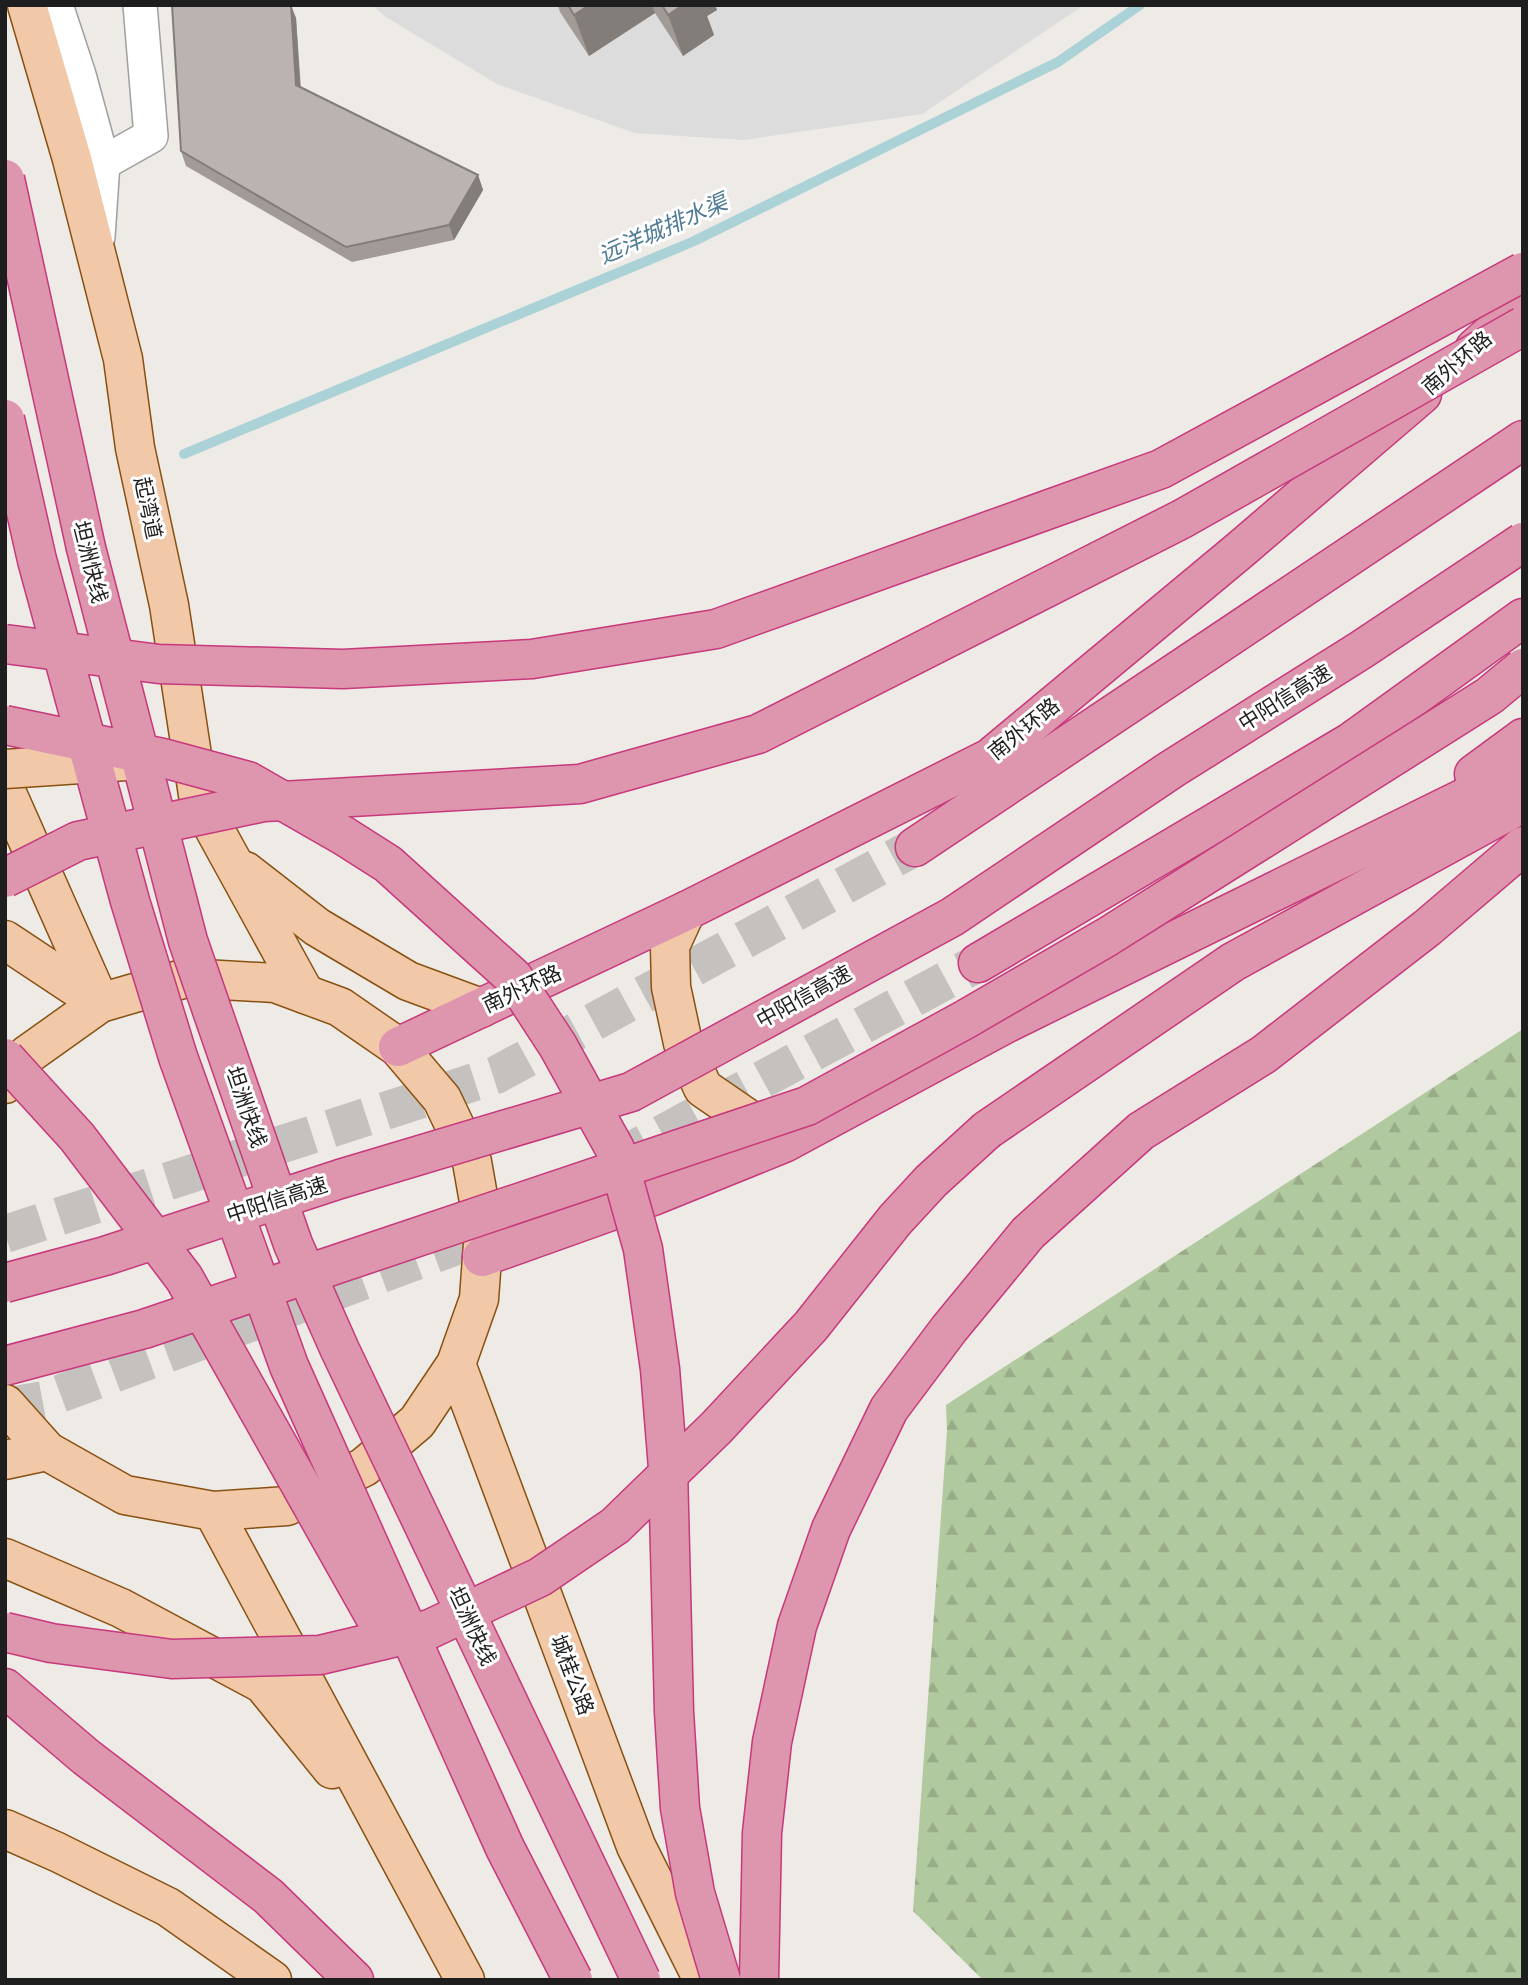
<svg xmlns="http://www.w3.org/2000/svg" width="1528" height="1985" font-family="'Source Sans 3','Noto Sans SC',sans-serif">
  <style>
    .residential { fill: #dcdcdc }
    .forest { fill: url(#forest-firs) }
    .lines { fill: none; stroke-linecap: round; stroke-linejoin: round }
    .stream { stroke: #abd3d7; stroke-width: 10 }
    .highway-tunnel { stroke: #c4c1be; stroke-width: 38; stroke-dasharray: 38 19; stroke-linecap: butt }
    .minor-casing { stroke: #9f9f9f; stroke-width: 36 }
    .major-casing { stroke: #885111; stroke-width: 41 }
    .highway-casing { stroke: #c7387c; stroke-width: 41 }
    .minor { stroke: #fff; stroke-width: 33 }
    .major { stroke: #f1c8a8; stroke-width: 38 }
    .highway { stroke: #dd96ad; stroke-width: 38 }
    .major-bridge-casing { stroke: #885111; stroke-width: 41; stroke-linecap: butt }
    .highway-bridge-casing { stroke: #c7387c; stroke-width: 41; stroke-linecap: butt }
    .major-bridge { stroke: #f1c8a8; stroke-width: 38 }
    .highway-bridge { stroke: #dd96ad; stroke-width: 38 }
    .wall { fill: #a19a96 }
    .shaded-wall { fill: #837d7a }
    .building { fill: #bbb3af; stroke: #837d7a; stroke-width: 2 }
    .labels { text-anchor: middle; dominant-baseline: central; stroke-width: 6; stroke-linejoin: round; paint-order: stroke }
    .street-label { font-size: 21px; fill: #1e1e1e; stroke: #fff }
    .water-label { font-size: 23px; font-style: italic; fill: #4f7b94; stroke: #fff }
  </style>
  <defs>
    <pattern id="forest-firs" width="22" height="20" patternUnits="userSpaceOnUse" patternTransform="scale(1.75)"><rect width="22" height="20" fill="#b1c99f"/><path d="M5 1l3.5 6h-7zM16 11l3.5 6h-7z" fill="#98ac88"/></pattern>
  </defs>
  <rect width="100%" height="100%" fill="#eeeae6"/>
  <polygon class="residential" points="372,5 1084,5 922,114 744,140 635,133 497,84 386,17"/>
  <polygon class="forest" points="1523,1029 1523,1980 983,1980 913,1911 947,1431 946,1405"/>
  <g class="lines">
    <polyline class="stream" points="184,454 692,242 1058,62 1140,5"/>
    <g class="highway-tunnel">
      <polyline points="612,1161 978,963"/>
      <polyline points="5,1234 496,1075 915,847"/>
      <polyline points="5,1407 43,1400 451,1248 503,1219"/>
    </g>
    <g class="minor-casing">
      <g id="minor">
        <polyline points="56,5 79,75 103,163 98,237"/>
        <polyline points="103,163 151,136 140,5"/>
      </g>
    </g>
    <g class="major-casing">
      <g id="major">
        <polyline points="27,5 72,159 123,359 135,448 169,605 199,801 305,994"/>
        <polyline points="5,789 100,1003"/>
        <polyline points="245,871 317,927 408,981 481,1008"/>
        <polyline points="686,911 670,946 671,987 683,1043 703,1088 779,1140"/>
        <polyline points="5,940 100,1003"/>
        <polyline points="5,1084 27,1055 100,1003 186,978 275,983 340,1007 398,1047 442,1099 472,1162 484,1230 479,1299 456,1364 417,1422 364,1467 287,1506 213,1511 125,1495 47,1451 5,1404"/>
        <polyline points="456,1364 636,1846 703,1980"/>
        <polyline points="5,1460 47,1451"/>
        <polyline points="213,1511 465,1980"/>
        <polyline points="5,1558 121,1608 263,1684 332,1769"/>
        <polyline points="5,1829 57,1852 168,1907 272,1980"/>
      </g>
    </g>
    <g class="highway-casing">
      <g id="highway">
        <polyline points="1475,348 1501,325 1523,295"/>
        <polyline points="1474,774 1523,738"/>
        <polyline points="915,847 1523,440"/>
        <polyline points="978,963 1351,742 1523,618"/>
        <polyline points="398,1047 686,911 990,758 1240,550 1422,394"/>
        <polyline points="987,1130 1233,962 1510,810 1523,801"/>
        <polyline points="482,1257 653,1196 784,1143 1007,1023 1523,769"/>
        <polyline points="5,1688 86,1757 268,1896 354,1980"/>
        <polyline points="759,1980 762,1833 772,1742 797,1626 831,1529 889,1409 949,1329 1028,1233 1141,1131 1263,1055 1427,928 1523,846"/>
      </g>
    </g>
    <use href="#minor" class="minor"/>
    <use href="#major" class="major"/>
    <use href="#highway" class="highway"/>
    <g class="major-bridge-casing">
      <polyline id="major-bridge" points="5,769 126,761"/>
    </g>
    <g class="highway-bridge-casing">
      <g id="highway-bridge">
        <polyline points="5,179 86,548 188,941 293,1244 340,1350 641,1980"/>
        <polyline points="5,419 37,560 130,901 178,1057 289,1366 505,1848 573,1980"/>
        <polyline points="5,644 159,664 343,669 532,659 716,629 1161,469 1523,272"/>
        <polyline points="5,725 163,758 248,781 344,836 388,864 513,977 558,1046 615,1149 643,1249 660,1369 668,1468 674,1712 680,1808 695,1893 721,1980"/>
        <polyline points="5,878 78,841 264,802 580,784 758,734 1182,519 1523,326"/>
        <polyline points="5,1058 77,1137 184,1278 384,1633"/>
        <polyline points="5,1283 105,1256 340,1179 631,1092 952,917 1172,769 1361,650 1523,542"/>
        <polyline points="5,1366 144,1329 807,1106 966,1019 1107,937 1489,696 1523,668"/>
        <polyline points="5,1632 51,1643 172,1659 320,1655 430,1629 540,1577 615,1526 716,1428 811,1326 895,1220 931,1181 987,1130"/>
      </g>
    </g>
    <use href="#major-bridge" class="major-bridge"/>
    <use href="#highway-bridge" class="highway-bridge"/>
  </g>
  <g class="wall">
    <polygon points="558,5 715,5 717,10 707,16 714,35 683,56 655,13 589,56 560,12"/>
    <polygon points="296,18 301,88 478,175 483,190 454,240 352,262 186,166 181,151"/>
  </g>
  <g class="shaded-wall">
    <polygon points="291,5 296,18 301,100 296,85"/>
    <polygon points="589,5 652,5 655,13 589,56 574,15"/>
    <polygon points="683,5 715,5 717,10 707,16 714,35 683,56 668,15"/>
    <polygon points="478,175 483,190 454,240 449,225"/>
  </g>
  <g class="building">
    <polygon points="172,5 291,5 296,85 478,175 449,225 346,247 181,151"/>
    <polygon points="568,5 589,5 574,15"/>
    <polygon points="662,5 683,5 668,15"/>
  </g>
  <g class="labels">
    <g class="street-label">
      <text transform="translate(1457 363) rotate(-41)">南外环路</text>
      <text transform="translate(148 508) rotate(78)">起湾道</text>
      <text transform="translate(90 562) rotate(76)">坦洲快线</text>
      <text transform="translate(1285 698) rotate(-32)">中阳信高速</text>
      <text transform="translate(1024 729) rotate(-39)">南外环路</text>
      <text transform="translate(522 989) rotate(-25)">南外环路</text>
      <text transform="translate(804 997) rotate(-29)">中阳信高速</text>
      <text transform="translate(246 1107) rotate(71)">坦洲快线</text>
      <text transform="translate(277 1200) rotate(-18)">中阳信高速</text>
      <text transform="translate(472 1626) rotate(65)">坦洲快线</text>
      <text transform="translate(572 1675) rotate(69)">城桂公路</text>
    </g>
    <g class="water-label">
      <text transform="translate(663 229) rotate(-24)">远洋城排水渠</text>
    </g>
  </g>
  <rect width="1528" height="1985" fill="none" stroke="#1e1e1e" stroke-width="14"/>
</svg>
